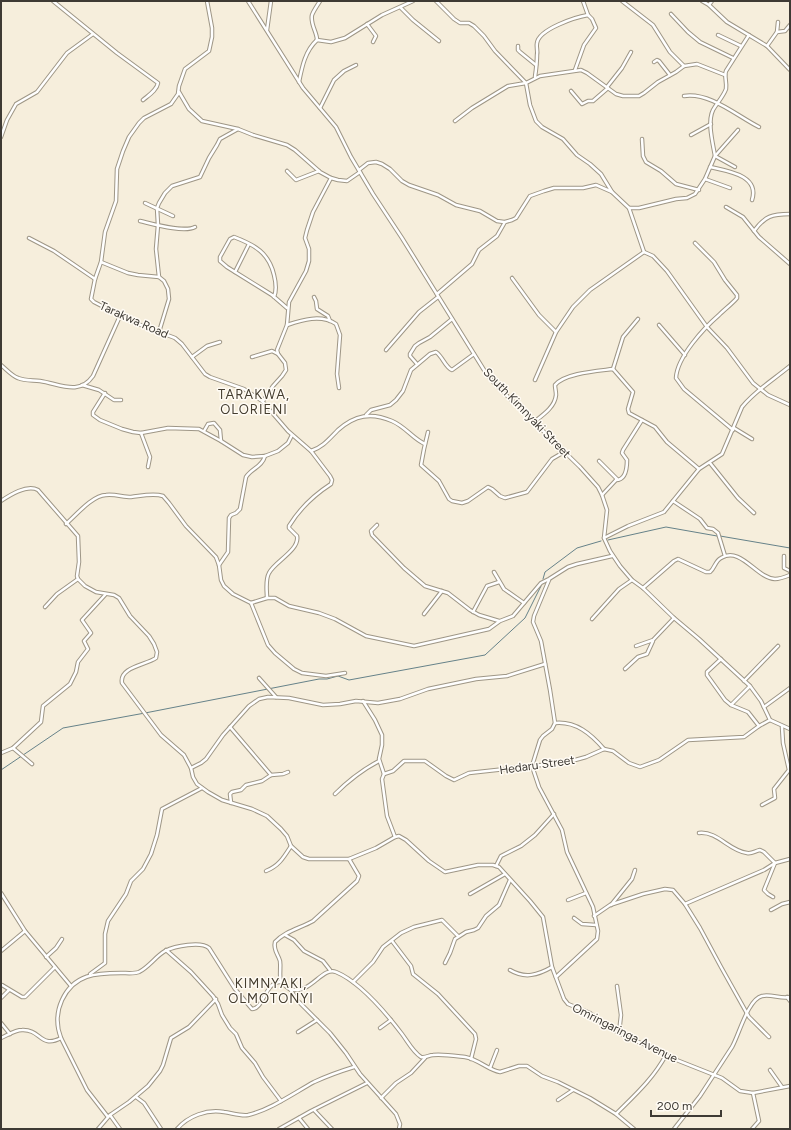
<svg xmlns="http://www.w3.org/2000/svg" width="791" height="1130" font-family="Figtree,sans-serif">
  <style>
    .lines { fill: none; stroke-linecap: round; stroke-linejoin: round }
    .stream { stroke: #668289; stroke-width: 1 }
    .minor-casing { stroke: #9e9686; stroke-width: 4.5 }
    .minor { stroke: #fff; stroke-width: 2.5 }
    .labels { text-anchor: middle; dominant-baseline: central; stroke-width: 3; stroke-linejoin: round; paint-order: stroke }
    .street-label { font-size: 12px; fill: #3e3a34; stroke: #fffbf4 }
    .neighbourhood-label { font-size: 13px; letter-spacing: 1px; fill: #443d2f; stroke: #fffbf4 }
  </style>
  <rect width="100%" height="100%" fill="#f6eedc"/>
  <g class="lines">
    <g class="stream">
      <polyline points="720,536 790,548"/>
      <polyline points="608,540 666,527 717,536"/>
      <polyline points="543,579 545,572 577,548 601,541"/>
      <polyline points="1,770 63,728 145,713 319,679 327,679 338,676 349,680 485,655 525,618 541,586"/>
    </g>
    <g class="minor-casing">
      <g id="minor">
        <path d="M53 1 117 53 158 83C157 90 149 95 143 100"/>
        <path d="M207 1 212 28V37L209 51 185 69 179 86 178 94 171 104 144 118 139 123 129 137 123 151 117 169 116 201 105 232 101 262 95 279 91 299 94 302 133 322 175 338 182 344 205 374 210 377 244 389 262 401 288 431 311 451 330 476 332 480 331 484C314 495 300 508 289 526V528L297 536C300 550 274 562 269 573 265 580 267 591 267 598"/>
        <polyline points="248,1 303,88 336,127 351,157 373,194 402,238 484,370 495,384 580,467 598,487 602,495 607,510 604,538 610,551 620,566 632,580 643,588 674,618 699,639 750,686 761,701 770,720 790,729"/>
        <polyline points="436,1 454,19 460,23 469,23 474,26 484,36 495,51 525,82"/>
        <polyline points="583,1 588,15"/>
        <polyline points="622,1 653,25 670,52 684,66"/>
        <polyline points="702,1 709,5 727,22 767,46 790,70"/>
        <polyline points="709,5 712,1"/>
        <polyline points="401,8 413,20 439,41"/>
        <polyline points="671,14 688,32 700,42 733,58"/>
        <polyline points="367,24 376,36 373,42"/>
        <polyline points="267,30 271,1"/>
        <polyline points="777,32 778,22"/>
        <polyline points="718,35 741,46"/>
        <path d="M317 40C317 32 310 24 312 15 314 10 317 6 320 1"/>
        <polyline points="518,46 518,50 520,52 536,65"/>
        <polyline points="767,46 777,32 785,31 790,25"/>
        <polyline points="654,62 657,60 659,61 670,75"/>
        <path d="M535 77C536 70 537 63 537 55 538 51 536 47 537 43 539 29 576 17 588 15L592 19 596 28 584 45 575 70"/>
        <path d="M299 82C302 67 305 51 317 40L331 42 345 38 382 15 413 1"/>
        <polyline points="526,83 530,105 536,121 542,127 563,139 577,155 590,164 601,174 612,192 629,208 644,252 653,256 667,271 707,327 727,348 753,383 768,395 790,405"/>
        <polyline points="607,87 622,68 631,52"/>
        <polyline points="571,91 582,104 588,101 593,101 608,88"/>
        <polyline points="179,92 189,109 202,121 238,129 253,135 287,145 295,150 320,172 331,178 338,180 347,181 360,172"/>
        <path d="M684 96C710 92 737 116 759 127"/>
        <polyline points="320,108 334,80 344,71 356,65"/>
        <polyline points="455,121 472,108 508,86 526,83 540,76 581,70 587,73 616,94 623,96 639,96 644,93 658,82 676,72 684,66 697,64 725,75"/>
        <polyline points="691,135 711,124"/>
        <polyline points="1,137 7,120 16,104 37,92 67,53 93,34"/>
        <polyline points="642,139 643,156 646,162 661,171 676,184 699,190"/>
        <path d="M710 167C727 171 760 175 752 200"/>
        <path d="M735 167 715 156C713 144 707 122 713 110 717 103 723 97 726 89 727 82 724 76 726 71L749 35"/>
        <polyline points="359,170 368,163 376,162 382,164 390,169 402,181 409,185 438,195 456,205 480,211 497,221 504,222"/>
        <polyline points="287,171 296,180 319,171"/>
        <polyline points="705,179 730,188"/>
        <polyline points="145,203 173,216"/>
        <polyline points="726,207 743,217 759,237 790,264"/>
        <polyline points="629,208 639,208 676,199 687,198 695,194 705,179 715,156 738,130"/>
        <path d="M140 221C153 224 184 233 195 227"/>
        <path d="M754 231C765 216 772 214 790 214"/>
        <polyline points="29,238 54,251 95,279"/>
        <path d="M695 243 714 262 725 280 737 295V298C732 304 725 309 719 315 704 328 677 357 676 378L684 389 733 430"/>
        <polyline points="101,262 128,273 138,275 159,277 164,281 168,289 169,299 159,332"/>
        <polyline points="235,272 249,244"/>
        <polyline points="159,277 156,249 158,225 157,208 159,203 165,193 172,186 200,177 209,158 217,145 220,139 238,129"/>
        <polyline points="512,278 539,315 556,332"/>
        <polyline points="437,294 472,264 479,250 497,236 505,222 512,220 516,218 530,196 544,191 554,188 583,188 596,185 612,192"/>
        <path d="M274 297C277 290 276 283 274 275 269 253 255 245 234 237L230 239 220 257V261L227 267 272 295 287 308"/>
        <polyline points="314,297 316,301 317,309 328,316 330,321"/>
        <path d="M287 325C302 320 321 314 336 324L340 335 337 374 339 388"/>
        <polyline points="659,325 685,355"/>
        <polyline points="386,350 419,312 438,297"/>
        <polyline points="192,357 207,346 220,342"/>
        <polyline points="252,357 272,351 278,354"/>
        <polyline points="417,364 410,356 410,354 415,346 419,343 430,337 452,319"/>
        <path d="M1 365C6 369 12 376 18 378 25 381 33 380 40 381 60 384 79 396 93 376L120 316"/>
        <polyline points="613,369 623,337 638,319"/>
        <polyline points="535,380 556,332 573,307 590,290 644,252"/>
        <polyline points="82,385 99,390 114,400 121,400"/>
        <polyline points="105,393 93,412 93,415 100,420 122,429 133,432 141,433 168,428 199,429 221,441 243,455 252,457 265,456 278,451 288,443 292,435"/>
        <polyline points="263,401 273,386 282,376 286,370 285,363 278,354 277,350 287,325 289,302 306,271 309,261 309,249 305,238 307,230 313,212 331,178"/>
        <path d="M366 415 371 410 390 405 396 400 403 391 411 370 430 354 436 352C443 357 445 367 452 370L474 354"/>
        <path d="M534 422C543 415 555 407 556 395 556 391 555 388 555 385 565 373 598 371 613 369L633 392 628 409 629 413 655 427 667 442 699 469"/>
        <polyline points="734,428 752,439"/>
        <polyline points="204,431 208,424 214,423 220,430 221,441"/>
        <polyline points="428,432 424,449 421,465 439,481 449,499 452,501 462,503 468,501 488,487 492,489 500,496 505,498 527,492 552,459 564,452"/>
        <polyline points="141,433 150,457 148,467"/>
        <path d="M311 451C323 447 329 439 338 430 355 415 371 412 392 421 406 427 413 439 425 444"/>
        <polyline points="599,461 617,479 602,495"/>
        <polyline points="710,463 738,498 754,513"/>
        <path d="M616 480C626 480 627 468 627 460L622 453 623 450 642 420"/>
        <path d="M1 501C10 495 27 484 38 490L78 536 79 562 77 576 78 579 85 586 96 592 114 595 119 598 130 616 149 636 154 644 157 652 156 658C146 665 119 667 122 683L161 735 184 755 191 768 193 777 197 784 208 792 222 800 252 809 267 816 281 829 287 836 291 846 303 857 309 859H349L376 848 395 837 399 836 406 840 429 861 445 872 478 865H493L499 867 530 901 543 917 552 967 564 999 568 1004 590 1013 606 1026 630 1039 649 1046 674 1059 722 1078 740 1091 753 1093 790 1086"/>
        <polyline points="673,501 700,519 707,528 713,529 718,533 725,556"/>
        <path d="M66 524C76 515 93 495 106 495 115 494 123 497 131 497 141 496 153 493 163 496L169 503 186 526 216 557 219 565 221 580 224 586 233 594 251 603 267 598H275L289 606 319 613 335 619 366 636 414 646 489 629 500 621 513 616 541 583 549 579 568 567 577 564 612 556"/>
        <polyline points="377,525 371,531 372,535 404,568 425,586 448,593 470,610 479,615 499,621"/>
        <path d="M604 538 628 526 664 512 699 469 722 454 742 407C756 390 773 380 790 366"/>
        <polyline points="784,556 784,568 790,571"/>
        <path d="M219 565 228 552 229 518 231 515 236 513 240 509 246 477C252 468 262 467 265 456"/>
        <polyline points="494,572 504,589 524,603"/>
        <polyline points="549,580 534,616 533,622 541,641 550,690 555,723 552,729 543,736 540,740 532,766 539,787 562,830 567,852 593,907 598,931 597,939 556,977"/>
        <path d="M643 588 674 561 678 559 706 572H710C715 568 715 561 721 558 741 546 756 578 775 579 780 579 785 577 790 575"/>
        <polyline points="251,603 268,645 275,653 294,669 302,673 326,676 345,673"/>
        <polyline points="45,607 57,594 78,579"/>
        <polyline points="473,612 487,586 499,582"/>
        <polyline points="424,614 442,591"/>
        <polyline points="592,619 619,589 632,580"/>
        <polyline points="636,646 653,640 674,618"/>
        <polyline points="721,659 707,672 707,675 725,700 731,705 748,712 759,726"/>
        <polyline points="625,669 638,657 647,654 653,641"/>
        <polyline points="259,678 276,697"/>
        <polyline points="744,681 778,646"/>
        <polyline points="363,701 375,720 382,735 382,745 379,759 384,774"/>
        <polyline points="731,705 750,686"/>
        <polyline points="764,707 790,688"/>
        <path d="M555 723C576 721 591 734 604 749"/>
        <polyline points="230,727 271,775"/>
        <polyline points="13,748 32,764"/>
        <polyline points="1,753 13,748 41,722 43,706 70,684 76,672 78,662 88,649 84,641 91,633 82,620 105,595"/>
        <polyline points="191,768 201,763 206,759 223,735 249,706 259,699 268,697 289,698 323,705 340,704 356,701 378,703 400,699 428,689 476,679 507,676 545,664"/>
        <path d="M335 794C349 780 362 770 379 761"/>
        <polyline points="231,803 230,794 232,792 241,790 246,785 262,781 271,775 283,774 288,772"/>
        <polyline points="762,805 775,798 774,789 789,770 783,743 782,727"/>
        <path d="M699 833C718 831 729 851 747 853 752 854 755 851 760 850L764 852 775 863 764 890 768 894 773 897"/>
        <polyline points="395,837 387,816 382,779 384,774 393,771 404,761 425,761 446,776 454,780 469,773 568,762 586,757 604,749 613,751 629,763 640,767 659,760 688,740 744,737 759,726 770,720"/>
        <polyline points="496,866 501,856 521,846 535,835 554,814"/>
        <path d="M266 871C279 866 284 857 291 846"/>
        <polyline points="1,893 25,931 71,986"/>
        <polyline points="470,894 505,874"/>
        <polyline points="568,900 586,893"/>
        <polyline points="685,904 764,870 775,863 790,859"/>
        <polyline points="611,905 632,879 635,870"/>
        <polyline points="771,910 782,904 790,902"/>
        <polyline points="594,916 610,905 643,894 665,889 673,890 685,904 700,928 721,967 749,1017 769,1037"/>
        <polyline points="574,918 582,924 596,925"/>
        <polyline points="285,935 294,940 304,951 323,961 330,970"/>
        <polyline points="392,941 411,966 413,974 438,994 475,1034 476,1039 471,1059"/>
        <polyline points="166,950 191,972 213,996 218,1004 222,1015 230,1028 236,1034 242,1048 255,1063 263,1077 281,1101"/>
        <polyline points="1,951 25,931"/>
        <polyline points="46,957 56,948 62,939"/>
        <polyline points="445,963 450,953 455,939 466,932 474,930 478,928 486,916 499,905 510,880"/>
        <path d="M510 970C525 979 538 975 552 967"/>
        <polyline points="90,974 105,963 105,934 108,921 126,894 131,881 143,869 151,854 157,835 162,809 202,788"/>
        <path d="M281 982C279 975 281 968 280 961 278 954 273 950 275 942 285 931 301 928 313 921L357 881 359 876 349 859"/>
        <polyline points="353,982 373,962 383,947 401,933 414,927 442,920 458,936"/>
        <polyline points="2,985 22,997 25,997 55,967"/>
        <polyline points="617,986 621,1015 619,1033"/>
        <polyline points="290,989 297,1000 330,1033 346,1053 360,1074 396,1114 400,1124 399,1129"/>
        <polyline points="787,997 790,1001"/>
        <polyline points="1,998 9,990"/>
        <polyline points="1,1023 10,1034"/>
        <polyline points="380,1028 391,1020"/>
        <polyline points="298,1032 317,1020"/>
        <path d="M1 1038C8 1035 15 1030 22 1030 41 1029 40 1049 61 1038"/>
        <polyline points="490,1068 497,1050"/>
        <polyline points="770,1070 782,1087"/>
        <polyline points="136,1097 144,1103 161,1129"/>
        <polyline points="381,1098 396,1083 411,1073 425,1058"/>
        <polyline points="558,1100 573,1090"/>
        <polyline points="314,1110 332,1129"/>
        <path d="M616 1114C635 1095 653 1079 666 1055"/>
        <polyline points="110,1115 120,1129"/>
        <path d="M108 1117 87 1090 61 1038C56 1025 56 1013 62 1000 74 974 96 973 121 973 127 973 134 974 139 972 149 967 156 956 165 951 175 946 201 941 209 948L235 989 252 1009C264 1009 265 981 281 982 284 984 287 988 290 989 310 996 322 966 336 972 360 982 386 1013 402 1034 408 1042 413 1052 421 1057 426 1058 429 1055 433 1055 443 1054 456 1056 465 1057 478 1059 488 1070 500 1072L519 1066H527L542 1076 558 1082 590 1098 616 1114 634 1129"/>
        <polyline points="299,1118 308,1129"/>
        <polyline points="98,1129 110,1115 129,1102 148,1086 160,1071 163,1065 171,1038 189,1027 216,999"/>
        <path d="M177 1129C188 1116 207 1109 224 1112 232 1113 240 1116 248 1115 270 1110 294 1093 314 1082 327 1076 341 1071 354 1067"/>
        <polyline points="279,1129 311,1111 367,1083"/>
        <path d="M674 1129 700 1096 732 1047C739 1035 748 999 762 996 771 994 781 999 790 997"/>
        <polyline points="752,1129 759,1121 753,1093"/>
      </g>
    </g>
    <use href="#minor" class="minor"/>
  </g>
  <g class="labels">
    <g class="street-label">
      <text transform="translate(134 320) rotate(24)">Tarakwa Road</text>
      <text transform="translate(527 413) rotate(46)">South Kimnyaki Street</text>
      <text transform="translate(537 765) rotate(-8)">Hedaru Street</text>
      <text transform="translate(625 1033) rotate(27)">Omringaringa Avenue</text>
    </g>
    <g class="neighbourhood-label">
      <text x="254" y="394">TARAKWA,<tspan x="254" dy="15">OLORIENI</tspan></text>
      <text x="271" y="983">KIMNYAKI,<tspan x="271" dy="15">OLMOTONYI</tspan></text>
    </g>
  </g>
  <rect width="791" height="1130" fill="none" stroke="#3e3a34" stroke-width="4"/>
  <path d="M651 1110v6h70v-6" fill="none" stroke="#3e3a34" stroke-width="2"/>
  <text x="657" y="1110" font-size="12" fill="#3e3a34" stroke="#fffbf4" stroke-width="3" paint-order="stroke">200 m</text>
</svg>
